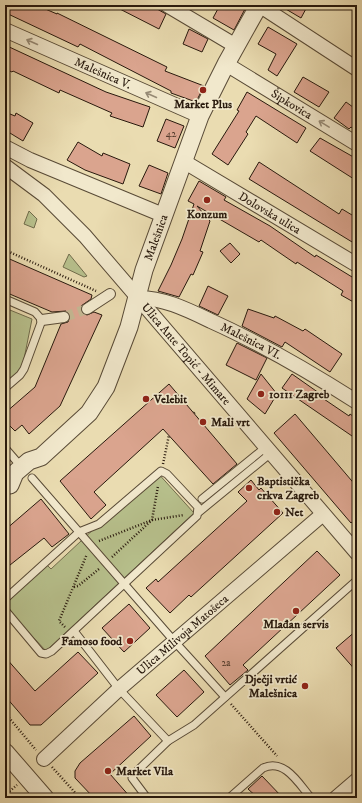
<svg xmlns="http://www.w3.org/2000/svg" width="362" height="803" font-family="'IM FELL DW Pica',serif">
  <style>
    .green { fill: #b7c08c; stroke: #706c4c }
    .building { fill: #daa48e; stroke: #28190d }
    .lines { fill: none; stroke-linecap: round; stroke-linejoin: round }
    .pedestrian-tunnel { stroke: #c3b590; stroke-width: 10; stroke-dasharray: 10 5; stroke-linecap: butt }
    .service-casing { stroke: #584a36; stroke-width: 9 }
    .pedestrian-casing { stroke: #584a36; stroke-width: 12 }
    .minor-casing { stroke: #584a36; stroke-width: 16 }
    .tertiary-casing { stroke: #584a36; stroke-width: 19 }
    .path { stroke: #28190d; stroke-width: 2.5; stroke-dasharray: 1 2; stroke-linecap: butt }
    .service { stroke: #f1e8cc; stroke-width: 7 }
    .pedestrian { stroke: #f1e8cc; stroke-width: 10 }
    .minor { stroke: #f1e8cc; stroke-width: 14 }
    .tertiary { stroke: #f1e8cc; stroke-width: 17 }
    .oneway { stroke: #978b76 }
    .poi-dot { fill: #8f2418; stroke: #f1e8cc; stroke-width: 1.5 }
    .labels { text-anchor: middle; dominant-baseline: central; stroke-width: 3.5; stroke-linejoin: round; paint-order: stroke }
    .number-label { font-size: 10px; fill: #543c2d }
    .street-label { font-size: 12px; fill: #28190d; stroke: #f1e8cc }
    .poi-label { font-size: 12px; font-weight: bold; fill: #28190d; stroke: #f1e8cc; text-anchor: start }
  </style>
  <rect width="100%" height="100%" fill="#eadcb1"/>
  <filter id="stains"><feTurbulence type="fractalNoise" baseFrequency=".005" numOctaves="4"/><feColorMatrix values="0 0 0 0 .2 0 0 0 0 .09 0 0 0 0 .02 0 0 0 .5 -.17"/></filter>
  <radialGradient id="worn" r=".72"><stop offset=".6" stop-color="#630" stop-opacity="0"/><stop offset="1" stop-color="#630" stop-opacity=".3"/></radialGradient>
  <g class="green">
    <polygon points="29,211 37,219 34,228 24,224"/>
    <polygon points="69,254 87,276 84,277 63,267"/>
    <polygon points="5,308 32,319 22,369 5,384"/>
    <polygon points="156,471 194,513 46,651 5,607 5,603 46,564 51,569"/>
  </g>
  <g class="building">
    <polygon points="10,5 36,5 57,14 57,13 167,67 165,71 204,86 196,102 171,93 171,91 80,44 78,47 6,13"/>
    <polygon points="112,5 150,5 166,14 159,29"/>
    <polygon points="220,5 238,5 245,9 234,30 213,18"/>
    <polygon points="279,5 308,5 301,18"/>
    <polygon points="268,27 297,44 277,76 268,70 276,54 258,44"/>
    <polygon points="189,29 208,39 202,52 183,44"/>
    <polygon points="5,45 106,92 150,107 143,127 110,116 112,113 60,90 59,93 13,71 12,72 5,69"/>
    <polygon points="303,77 329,92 319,107 294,92"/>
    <polygon points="247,92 306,128 297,143 256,116 246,132 248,134 228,165 212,154 239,111 237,110"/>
    <polygon points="346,102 357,110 357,131 351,127 349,129 334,118"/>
    <polygon points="5,112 15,116 16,113 33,123 23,141 5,130"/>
    <polygon points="166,119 184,126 175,148 157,141"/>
    <polygon points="320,138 357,159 357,181 310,151"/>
    <polygon points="78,142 102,156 103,153 130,164 123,184 85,170 67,160"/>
    <polygon points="259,162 339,214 342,209 357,218 357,245 249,179"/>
    <polygon points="149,165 168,173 161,194 139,186"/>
    <polygon points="199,181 226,197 224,200 270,226 315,257 316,255 357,280 357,304 341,295 343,291 297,262 296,264 261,240 259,242 197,206 210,221 200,251 203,252 193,275 191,274 179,297 158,291 171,265 182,239 194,204 188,201"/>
    <polygon points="230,243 240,254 231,263 220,251"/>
    <polygon points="5,257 92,295 91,299 81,306 81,312 87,315 94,312 102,315 60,406 29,434 22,425 15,431 5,421 5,413 35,387 61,324 68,322 70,316 66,311 52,312 5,292"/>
    <polygon points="208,286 228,296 218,315 199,306"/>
    <polygon points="248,309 274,318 275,316 303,331 305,329 342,354 330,372 285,342 282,347 242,326"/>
    <polygon points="237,343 267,358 256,380 226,365"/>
    <polygon points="261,374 277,394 265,414 247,399"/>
    <polygon points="292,374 319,393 318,395 349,416 350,414 357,419 357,429 352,436 282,388"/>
    <polygon points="169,384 237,464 213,484 163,429 94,492 106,505 91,519 60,481"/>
    <polygon points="295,414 357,487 357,518 351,523 274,433"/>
    <polygon points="251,480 259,490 261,488 283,513 191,597 189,595 170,613 146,588 156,579 158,582 247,501 238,492"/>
    <polygon points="41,499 69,534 52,547 44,538 5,569 5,530"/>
    <polygon points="317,551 340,575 243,665 248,670 230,685 205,656"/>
    <polygon points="129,604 150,628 124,652 102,628"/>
    <polygon points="357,630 357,672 336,648"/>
    <polygon points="78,652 98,673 41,725 30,725 5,696 5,657 35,691"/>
    <polygon points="184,670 204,692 177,717 156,695"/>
    <polygon points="134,716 151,736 110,774 131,798 94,798 75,778 75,771 80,763"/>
    <polygon points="262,776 283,798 258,798 248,789"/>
  </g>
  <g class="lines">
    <polyline class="pedestrian-tunnel" points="64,317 87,309"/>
    <g class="service-casing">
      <g id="service">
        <polyline points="5,299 35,312 42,320 24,369 20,375 5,388"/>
        <polyline points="5,448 18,463"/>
        <polyline points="32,478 174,641 225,697"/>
        <polyline points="202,499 266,447"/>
        <polyline points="199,512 271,453"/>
        <polyline points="5,599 79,532 99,524 161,471 167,474 198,507 197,516 52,651 46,654 41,653 5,610"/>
        <polyline points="74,631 119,689 168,741"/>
        <polyline points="147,798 132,778 134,774 168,741 194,725 357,580"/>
        <path d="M229 798 263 768C285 758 299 784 311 798"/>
      </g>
    </g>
    <g class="pedestrian-casing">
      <g id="pedestrian">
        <polyline points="87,309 110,294"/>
        <polyline points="42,320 64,317"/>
      </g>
    </g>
    <g class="minor-casing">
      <g id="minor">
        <polyline points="167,5 236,46"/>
        <polyline points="259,5 357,69"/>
        <path id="s1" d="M5 30 200 116"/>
        <path id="s2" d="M226 64 357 144"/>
        <polyline points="5,147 30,160 163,215"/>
        <path id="s3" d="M183 161 357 265"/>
        <path id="s4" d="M5 166 44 195 85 236 357 553"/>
        <path id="s5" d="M137 298C162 297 188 310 211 321 262 344 310 372 357 402"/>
        <path id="s6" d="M44 759 119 689 323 514"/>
        <polyline points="336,798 357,780"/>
      </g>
    </g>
    <g class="tertiary-casing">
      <g id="tertiary">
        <path id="s7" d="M10 485 15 473 29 461 41 457 89 413 106 387 129 327 144 270 200 116 226 64 259 5"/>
        <polyline points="5,752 45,798"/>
      </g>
    </g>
    <g class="path">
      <polyline points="5,250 96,291"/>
      <polyline points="194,413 196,411"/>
      <polyline points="163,464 169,435"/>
      <polyline points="99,541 152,520 184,515"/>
      <polyline points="112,557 152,520 158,486"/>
      <polyline points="74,587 78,586 99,569"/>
      <polyline points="65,627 59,621 87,554"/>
      <polyline points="231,704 277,756"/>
      <polyline points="5,713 36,750"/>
      <polyline points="52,767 80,798"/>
      <polyline points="5,795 17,785"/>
    </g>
    <use href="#service" class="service"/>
    <use href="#pedestrian" class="pedestrian"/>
    <use href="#minor" class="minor"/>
    <use href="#tertiary" class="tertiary"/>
  </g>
  <defs><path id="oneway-shaft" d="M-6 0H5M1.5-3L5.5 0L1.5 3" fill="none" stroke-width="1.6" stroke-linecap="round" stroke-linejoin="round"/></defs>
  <g class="oneway">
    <use href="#oneway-shaft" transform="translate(32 42) rotate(-156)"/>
    <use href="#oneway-shaft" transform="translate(151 95) rotate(-156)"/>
    <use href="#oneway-shaft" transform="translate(324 124) rotate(-149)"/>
  </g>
  <g class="poi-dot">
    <circle cx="203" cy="90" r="4"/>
    <circle cx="207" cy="200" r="4"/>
    <circle cx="261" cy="394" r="4"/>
    <circle cx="146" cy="399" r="4"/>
    <circle cx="203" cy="422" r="4"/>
    <circle cx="249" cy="488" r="4"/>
    <circle cx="277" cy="512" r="4"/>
    <circle cx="296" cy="611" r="4"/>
    <circle cx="130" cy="641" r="4"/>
    <circle cx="305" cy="686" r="4"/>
    <circle cx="108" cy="771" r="4"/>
  </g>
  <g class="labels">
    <g class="number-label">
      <text x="171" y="134">42</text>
      <text x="226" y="663">2a</text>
    </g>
    <g class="street-label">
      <text stroke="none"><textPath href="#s1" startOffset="107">Malešnica V.</textPath></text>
      <text stroke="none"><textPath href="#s2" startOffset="77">Šipkovica</textPath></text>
      <text stroke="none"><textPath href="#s3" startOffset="101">Dolovska ulica</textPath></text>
      <text stroke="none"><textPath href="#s7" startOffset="298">Malešnica</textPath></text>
      <text stroke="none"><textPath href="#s5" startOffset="123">Malešnica VI.</textPath></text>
      <text stroke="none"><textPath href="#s4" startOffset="262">Ulica Ante Topić - Mimare</textPath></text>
      <text stroke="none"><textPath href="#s6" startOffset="186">Ulica Milivoja Matošeca</textPath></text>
    </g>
    <g class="poi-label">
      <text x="203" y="104" text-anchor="middle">Market Plus</text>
      <text x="207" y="214" text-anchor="middle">Konzum</text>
      <text x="269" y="394">10111 Zagreb</text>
      <text x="154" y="399">Velebit</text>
      <text x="211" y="422">Mali vrt</text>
      <text x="257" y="481">Baptistička<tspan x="257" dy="14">crkva Zagreb</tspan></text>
      <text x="285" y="512">Net</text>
      <text x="296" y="624" text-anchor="middle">Mlađan servis</text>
      <text x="122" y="641" text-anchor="end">Famoso food</text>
      <text x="297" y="679" text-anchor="end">Dječji vrtić<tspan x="297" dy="14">Malešnica</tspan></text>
      <text x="116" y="771">Market Vila</text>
    </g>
  </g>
  <rect width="362" height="803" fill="none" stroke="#eadcb1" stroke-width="20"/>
  <rect x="6" y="6" width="350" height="791" fill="none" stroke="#28190d" stroke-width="2"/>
  <rect x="10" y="10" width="342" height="783" fill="none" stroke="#28190d"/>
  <rect width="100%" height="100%" filter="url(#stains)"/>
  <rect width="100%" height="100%" fill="url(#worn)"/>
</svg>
